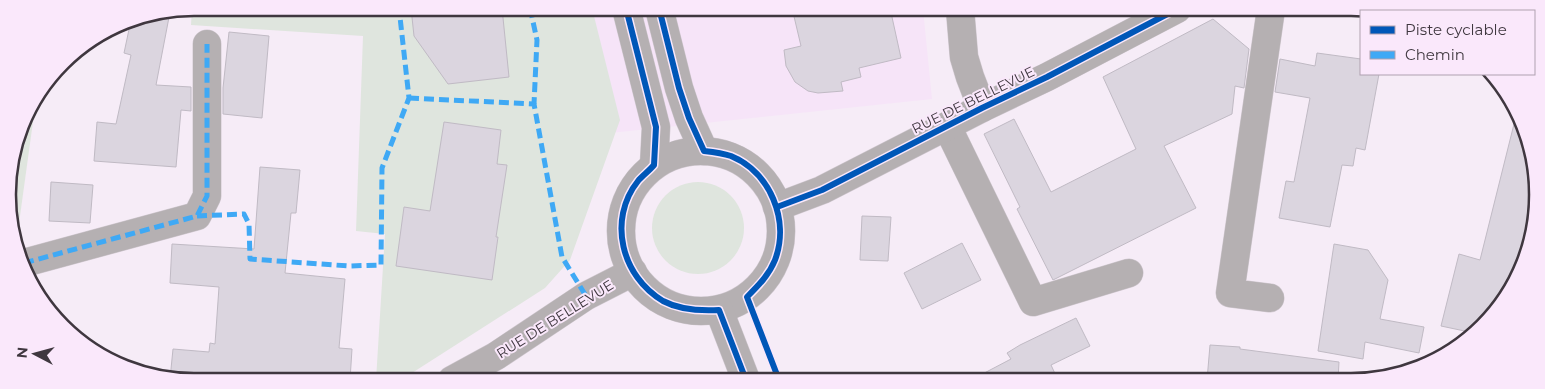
<svg xmlns="http://www.w3.org/2000/svg" width="1545" height="389" font-family="Montserrat,sans-serif">
  <style>
    .built { fill: #f6e4f8 }
    .green { fill: #dfe5de }
    .building { fill: #dbd5df; stroke: #c0bac4 }
    .lines { fill: none; stroke-linecap: round; stroke-linejoin: round }
    .minor-casing { stroke: #d1c9d1; stroke-width: 29 }
    .minor { stroke: #b5b0b2; stroke-width: 28 }
    .quiet { stroke: #3fa9f5; stroke-width: 5; stroke-dasharray: 10 5; stroke-linecap: butt }
    .cycleway-casing { stroke: #fae8fb; stroke-width: 9 }
    .cycleway { stroke: #0057b8; stroke-width: 6 }
    .labels { text-anchor: middle; dominant-baseline: central; stroke-width: 4; stroke-linejoin: round; paint-order: stroke }
    .street-label { font-size: 14px; fill: #3f373f; stroke: #fae8fb }
    .rim { fill: none; stroke: #3f373f; stroke-width: 2.5 }
  </style>
  <rect width="100%" height="100%" fill="#f6ecf7"/>
  <polygon class="built" points="564,8 923,9 932,99 591,135"/>
  <g class="green">
    <polygon points="192,8 592,8 620,120 570,260 545,288 401,380 376,380 385,234 356,231 363,36 191,25"/>
    <polygon points="36,100 16,245 15,245 8,182 27,112"/>
    <circle cx="698" cy="228" r="46"/>
  </g>
  <g class="building">
    <polygon points="411,8 502,8 509,77 448,84 414,36"/>
    <polygon points="792,8 890,8 901,58 859,68 861,77 841,82 843,91 818,93 808,91 795,82 786,66 784,50 801,46"/>
    <polygon points="170,12 156,85 191,87 191,111 181,110 176,167 94,161 97,122 116,124 131,55 124,53 131,20"/>
    <polygon points="1213,19 1249,49 1244,88 1235,86 1232,114 1164,146 1196,208 1053,280 1017,209 1020,207 984,134 1014,119 1051,192 1136,149 1103,77"/>
    <polygon points="229,32 269,36 262,118 223,114 223,88"/>
    <polygon points="1317,53 1361,59 1361,74 1379,74 1365,150 1356,148 1353,166 1342,165 1330,227 1279,218 1286,181 1294,182 1310,98 1275,92 1280,59 1315,66"/>
    <polygon points="1516,116 1531,146 1536,219 1518,277 1483,327 1474,333 1441,326 1459,254 1480,260"/>
    <polygon points="444,122 501,130 497,164 507,165 496,237 498,237 492,280 396,266 404,207 430,211"/>
    <polygon points="260,167 300,170 296,213 291,213 285,273 345,279 339,348 352,349 350,380 170,379 173,349 209,352 210,343 215,344 219,287 170,283 172,244 254,249"/>
    <polygon points="51,182 93,185 90,223 49,221"/>
    <polygon points="862,216 891,217 888,261 860,260"/>
    <polygon points="962,243 981,280 922,309 904,273"/>
    <polygon points="1334,244 1368,250 1388,280 1380,319 1424,327 1419,353 1365,342 1363,359 1318,351"/>
    <polygon points="1076,318 1090,346 1051,365 1058,380 971,380 1011,359 1007,353 1020,345"/>
    <polygon points="1210,345 1240,347 1240,349 1339,362 1338,380 1207,380"/>
  </g>
  <g class="lines">
    <g class="minor-casing">
      <g id="minor">
        <polyline points="626,8 656,127 654,165"/>
        <polyline points="659,8 679,88 689,118 704,151"/>
        <polyline points="960,9 964,57 970,77 982,108"/>
        <polyline points="947,126 1033,302 1129,273"/>
        <circle cx="701" cy="231" r="80"/>
        <polyline points="777,207 822,190 982,108 1047,77 1177,9"/>
        <polyline points="24,263 197,216 207,196 207,44"/>
        <polyline points="1270,298 1230,293 1271,9"/>
        <polyline points="719,310 746,380"/>
        <polyline points="452,380 496,356 586,296 633,272"/>
      </g>
    </g>
    <use href="#minor" class="minor"/>
    <g class="quiet">
      <polyline points="530,8 537,40 534,104"/>
      <polyline points="409,98 534,104 562,257 586,296"/>
      <polyline points="197,216 244,214 249,224 250,259 349,266 381,265 382,168 409,98 399,8"/>
      <polyline points="24,263 197,216 207,196 207,44"/>
    </g>
    <g class="cycleway-casing">
      <g id="cycleway">
        <path d="M626 8 656 127 654 165C649 171 642 176 638 181 607 220 622 277 663 301 680 310 701 311 719 310L746 380"/>
        <path d="M659 8 679 88 689 118 704 151C713 152 722 153 731 156 770 172 790 220 775 260 769 275 758 286 747 297L779 380"/>
        <polyline points="777,207 822,190 982,108 1047,77 1177,9"/>
      </g>
    </g>
    <use href="#cycleway" class="cycleway"/>
  </g>
  <g class="labels">
    <g class="street-label">
      <text transform="translate(973 100) rotate(-26)">RUE DE BELLEVUE</text>
      <text transform="translate(555 319) rotate(-32)">RUE DE BELLEVUE</text>
    </g>
  </g>
  <path d="M0 0H1545V389H0ZM194 16H1351A178 178 0 0 1 1529 194V195A178 178 0 0 1 1351 373H194A178 178 0 0 1 16 195V194A178 178 0 0 1 194 16Z" fill="#fae8fb" fill-rule="evenodd"/>
  <path class="rim" d="M194 16H1351A178 178 0 0 1 1529 194V195A178 178 0 0 1 1351 373H194A178 178 0 0 1 16 195V194A178 178 0 0 1 194 16Z"/>
  <rect x="1360" y="10" width="175" height="65" fill="#fae8fb" stroke="#afa1b0"/>
  <rect x="1370" y="26" width="25" height="8" fill="#0057b8" stroke="#afa1b0"/>
  <text x="1405" y="35" font-size="15" fill="#3f373f">Piste cyclable</text>
  <rect x="1370" y="51" width="25" height="8" fill="#3fa9f5" stroke="#afa1b0"/>
  <text x="1405" y="60" font-size="15" fill="#3f373f">Chemin</text>
  <g transform="translate(35 354) rotate(276)" stroke="#fae8fb" stroke-width="4" paint-order="stroke">
  <path d="M0-4L9 19L0 12L-9 19Z" fill="#3f373f"/>
  <text y="-8" font-size="14" font-weight="bold" text-anchor="middle" fill="#3f373f">N</text>
  </g>
</svg>
